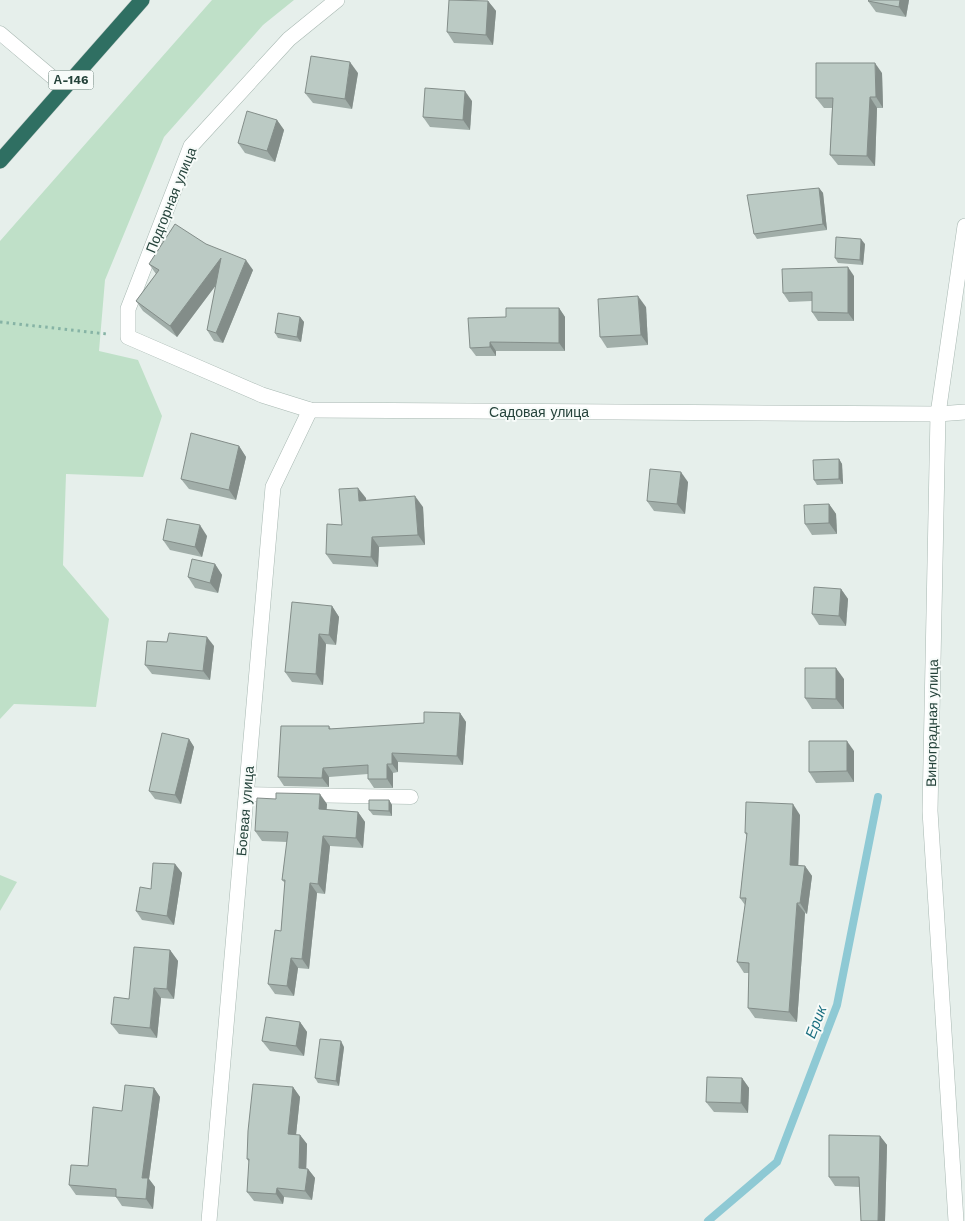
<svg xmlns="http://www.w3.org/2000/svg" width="965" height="1221" font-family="'Work Sans',sans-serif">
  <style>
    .green { fill: #bfe0c8 }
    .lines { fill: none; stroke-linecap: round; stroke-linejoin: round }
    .stream { stroke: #8ec9d4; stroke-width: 8 }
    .lane-casing { stroke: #a8b8b2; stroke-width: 15 }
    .street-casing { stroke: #a8b8b2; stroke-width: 16 }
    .highway-casing { stroke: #c2cac8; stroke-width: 16 }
    .path { stroke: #86b3a5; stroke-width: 3; stroke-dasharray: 2.5 4; stroke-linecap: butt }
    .lane { stroke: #fff; stroke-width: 14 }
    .street { stroke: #fff; stroke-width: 15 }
    .highway { stroke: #2f6f62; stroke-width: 15 }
    .wall { fill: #a1aea9 }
    .shaded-wall { fill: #838d89 }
    .building { fill: #bbcac4; stroke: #838d89 }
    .labels { text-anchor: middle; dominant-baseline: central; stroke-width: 4; stroke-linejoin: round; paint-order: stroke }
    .shield { fill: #f7fbf9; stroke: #637a73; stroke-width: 1 }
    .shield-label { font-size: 12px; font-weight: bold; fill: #24423a }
    .street-label { font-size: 14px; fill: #24423a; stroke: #f7fbf9 }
    .water-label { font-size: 15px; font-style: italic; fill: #1c6f80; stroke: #f7fbf9 }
  </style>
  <rect width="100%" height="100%" fill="#e6efeb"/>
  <g class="green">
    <polygon points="212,0 294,0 263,25 164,137 105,280 99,351 138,360 162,416 143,477 66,474 63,565 109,619 96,707 14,704 0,719 0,241"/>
    <polygon points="0,875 17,882 0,911"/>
  </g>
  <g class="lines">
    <polyline class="stream" points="708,1221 777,1162 837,1005 878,797"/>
    <g class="lane-casing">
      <g id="lane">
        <polyline points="0,33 64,87"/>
        <polyline points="246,794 411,797"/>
      </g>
    </g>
    <g class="street-casing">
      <g id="street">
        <polyline points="337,0 289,39 191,146 128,309 128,337 262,395 310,410 938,414 965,412"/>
        <polyline points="209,1221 273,487 310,410"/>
        <polyline points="956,1221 930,811 938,414 965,226"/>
      </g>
    </g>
    <g class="highway-casing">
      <polyline id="highway" points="0,161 142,0"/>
    </g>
    <polyline class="path" points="0,322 107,334"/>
    <use href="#lane" class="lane"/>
    <use href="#street" class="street"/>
    <use href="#highway" class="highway"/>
  </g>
  <g class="wall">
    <polygon points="909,0 906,17 876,12 868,1"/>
    <polygon points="488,1 496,11 493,45 454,43 447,32"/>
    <polygon points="358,73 352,109 313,103 305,93"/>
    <polygon points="882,73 883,108 877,108 875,166 838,165 830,155 832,108 824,108 816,98"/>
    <polygon points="472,101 470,130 430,127 423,117"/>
    <polygon points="277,120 284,130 275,162 245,153 238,143"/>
    <polygon points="819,188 823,193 827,230 757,239 754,234"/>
    <polygon points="206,244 253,270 223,343 214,341 207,330 216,285 177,337 143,311 136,301 156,274 149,264"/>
    <polygon points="865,244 863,265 838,263 835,258"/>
    <polygon points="854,276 854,321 818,321 812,312 812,301 789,302 783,293"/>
    <polygon points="646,307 648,345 607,348 600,337"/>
    <polygon points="559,308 565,317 565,351 496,351 496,356 476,356 470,348 506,317"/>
    <polygon points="300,317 304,322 301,342 278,338 275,333"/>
    <polygon points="239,446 246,457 236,500 189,489 181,479"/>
    <polygon points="839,459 842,464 843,484 817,485 814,480"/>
    <polygon points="688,482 685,514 654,511 647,501"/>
    <polygon points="366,498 366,501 423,507 425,545 379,547 378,567 333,564 326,554 342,525"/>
    <polygon points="829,504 836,514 837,534 812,535 805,524"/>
    <polygon points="207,536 202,557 170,550 163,540"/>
    <polygon points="215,564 222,575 218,593 195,588 188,577"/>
    <polygon points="841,589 848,599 846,626 819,625 812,614"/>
    <polygon points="332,606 339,617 336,645 326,644 323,685 292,682 285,672"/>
    <polygon points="167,642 214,646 210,680 152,674 145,665"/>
    <polygon points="844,679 844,709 812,709 805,698"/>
    <polygon points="460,713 466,722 463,765 398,762 398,772 393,773 393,788 374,788 368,779 368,774 329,777 329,787 284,786 278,777 329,726 331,729 424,723"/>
    <polygon points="189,739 194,747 181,804 155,799 149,791"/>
    <polygon points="854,751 854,782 816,783 809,772"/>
    <polygon points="276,799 327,804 326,810 358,812 365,822 363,848 330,846 325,894 317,893 309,969 298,968 294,996 275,994 268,984 281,931 285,883 282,880 287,842 262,841 255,831"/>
    <polygon points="389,800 392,805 392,816 373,815 369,810"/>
    <polygon points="800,815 798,865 805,866 812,876 807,914 805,913 797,1022 755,1018 748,1008 749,973 744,973 737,962 745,905 740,898 747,836 745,833"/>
    <polygon points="175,864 182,873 174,925 142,920 136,911 151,889"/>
    <polygon points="170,950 178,961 174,999 161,998 157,1038 119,1034 111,1024 129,999"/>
    <polygon points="300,1022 307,1032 304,1056 270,1051 262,1041"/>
    <polygon points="344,1047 339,1086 318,1083 315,1078"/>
    <polygon points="742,1078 749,1088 748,1113 714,1112 706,1102"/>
    <polygon points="293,1087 300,1097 296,1135 300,1135 307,1144 306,1169 308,1169 315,1178 312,1200 284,1197 283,1204 254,1201 247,1192 249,1162 247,1159"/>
    <polygon points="154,1088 160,1097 149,1179 155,1187 153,1209 122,1206 116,1197 76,1195 69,1185 88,1166 122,1111"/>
    <polygon points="880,1136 887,1145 885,1221 861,1221 860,1187 835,1186 829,1177"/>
  </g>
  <g class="shaded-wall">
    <polygon points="900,0 909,0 906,17 899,7"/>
    <polygon points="488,1 496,11 493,45 486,35"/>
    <polygon points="350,62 358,73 352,109 345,99"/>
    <polygon points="875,63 882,73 883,108 876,97"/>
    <polygon points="465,91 472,101 470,130 463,120"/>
    <polygon points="870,97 877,108 875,166 867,156"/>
    <polygon points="277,120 284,130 275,162 267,151"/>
    <polygon points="819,188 823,193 827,230 823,224"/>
    <polygon points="861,239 865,244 863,265 860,260"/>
    <polygon points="221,258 228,269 177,337 170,326"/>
    <polygon points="246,260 253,270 223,343 216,333"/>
    <polygon points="848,267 854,276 854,321 848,313"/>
    <polygon points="638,296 646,307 648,345 641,335"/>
    <polygon points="559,308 565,317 565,351 559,343"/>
    <polygon points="300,317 304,322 301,342 297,337"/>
    <polygon points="490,342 496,351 496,356 490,347"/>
    <polygon points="239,446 246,457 236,500 229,490"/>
    <polygon points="839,459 842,464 843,484 839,479"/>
    <polygon points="681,472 688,482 685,514 677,504"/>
    <polygon points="358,488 366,498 367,511 359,501"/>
    <polygon points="415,496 423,507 425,545 418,535"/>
    <polygon points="829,504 836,514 837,534 829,523"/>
    <polygon points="200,525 207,536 202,557 195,547"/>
    <polygon points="372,537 379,547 378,567 371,557"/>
    <polygon points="215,564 222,575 218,593 210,583"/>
    <polygon points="841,589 848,599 846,626 839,616"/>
    <polygon points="332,606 339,617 336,645 329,635"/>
    <polygon points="319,634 326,644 323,685 316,674"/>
    <polygon points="207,637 214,646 210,680 203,671"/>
    <polygon points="836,668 844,679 844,709 836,699"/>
    <polygon points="460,713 466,722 463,765 457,756"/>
    <polygon points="189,739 194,747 181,804 175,795"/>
    <polygon points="847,741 854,751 854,782 847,771"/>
    <polygon points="392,753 398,762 398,772 392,764"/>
    <polygon points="387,764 393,773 393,788 387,779"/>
    <polygon points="323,768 329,777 329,787 322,778"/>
    <polygon points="320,794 327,804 326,819 319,809"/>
    <polygon points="389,800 392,805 392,816 389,811"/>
    <polygon points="793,804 800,815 798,875 790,865"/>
    <polygon points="358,812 365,822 363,848 356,838"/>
    <polygon points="323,836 330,846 325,894 318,884"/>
    <polygon points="175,864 182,873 174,925 167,916"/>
    <polygon points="805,866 812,876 807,914 800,903"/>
    <polygon points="310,883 317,893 309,969 302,959"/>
    <polygon points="797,903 805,913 797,1022 789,1012"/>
    <polygon points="170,950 178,961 174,999 167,989"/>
    <polygon points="291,958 298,968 294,996 287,986"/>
    <polygon points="154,988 161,998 157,1038 150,1028"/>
    <polygon points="300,1022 307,1032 304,1056 296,1046"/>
    <polygon points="341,1041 344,1047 339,1086 336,1081"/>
    <polygon points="742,1078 749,1088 748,1113 741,1103"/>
    <polygon points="293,1087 300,1097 295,1144 288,1134"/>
    <polygon points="154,1088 160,1097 149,1179 155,1187 153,1209 146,1199 142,1178"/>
    <polygon points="300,1135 307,1144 306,1177 299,1168"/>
    <polygon points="880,1136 887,1145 885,1221 878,1221"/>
    <polygon points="308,1169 315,1178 312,1200 305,1191"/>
    <polygon points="277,1188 284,1197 283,1204 276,1194"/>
  </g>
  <g class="building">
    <polygon points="449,0 488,1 486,35 447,32"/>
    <polygon points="869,0 900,0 899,7 868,1"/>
    <polygon points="311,56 350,62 345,99 305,93"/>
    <polygon points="816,63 875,63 876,97 870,97 867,156 830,155 833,98 816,98"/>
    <polygon points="425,88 465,91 463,120 423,117"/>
    <polygon points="247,111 277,120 267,151 238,143"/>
    <polygon points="819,188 823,224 754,234 747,195"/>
    <polygon points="175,224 206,244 246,260 216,333 207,330 221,258 170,326 136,301 159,270 149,264"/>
    <polygon points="836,237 861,239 860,260 835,258"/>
    <polygon points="848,267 848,313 812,312 812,292 783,293 782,269"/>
    <polygon points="638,296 641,335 600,337 598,299"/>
    <polygon points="506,308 559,308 559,343 490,342 490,347 470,348 468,318 506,317"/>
    <polygon points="278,313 300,317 297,337 275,333"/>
    <polygon points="191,433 239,446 229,490 181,479"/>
    <polygon points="839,459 839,479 814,480 813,460"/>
    <polygon points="650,469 681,472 677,504 647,501"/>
    <polygon points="358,488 359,501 415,496 418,535 372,537 371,557 326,554 327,524 342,525 339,489"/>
    <polygon points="829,504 829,523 805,524 804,505"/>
    <polygon points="167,519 200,525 195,547 163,540"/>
    <polygon points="192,559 215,564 210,583 188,577"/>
    <polygon points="814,587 841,589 839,616 812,614"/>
    <polygon points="292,602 332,606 329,635 319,634 316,674 285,672"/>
    <polygon points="169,633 207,637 203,671 145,665 147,641 167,642"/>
    <polygon points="805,668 836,668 836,699 805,698"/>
    <polygon points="424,712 460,713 457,756 392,753 392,764 387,764 387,779 368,779 368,765 323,768 322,778 278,777 281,726 329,726 329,729 424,723"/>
    <polygon points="162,733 189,739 175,795 149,791"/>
    <polygon points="809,741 847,741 847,771 809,772"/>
    <polygon points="276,793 320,794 319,809 358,812 356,838 323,836 318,884 310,883 302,959 291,958 287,986 268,984 275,930 281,931 285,880 282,880 288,832 255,831 257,798 276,799"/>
    <polygon points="369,800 389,800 389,811 369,810"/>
    <polygon points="746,802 793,804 790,865 805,866 800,903 797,903 789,1012 748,1008 749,963 737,962 746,898 740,898 747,833 745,833"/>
    <polygon points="153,863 175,864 167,916 136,911 140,887 151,889"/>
    <polygon points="134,947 170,950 167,989 154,988 150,1028 111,1024 114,997 129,999"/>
    <polygon points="266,1017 300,1022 296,1046 262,1041"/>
    <polygon points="320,1039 341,1041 336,1081 315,1078"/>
    <polygon points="707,1077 742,1078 741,1103 706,1102"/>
    <polygon points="253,1084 293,1087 288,1134 300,1135 299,1168 308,1169 305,1191 277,1188 276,1194 247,1192 249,1159 247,1159 248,1131"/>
    <polygon points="125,1085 154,1088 142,1178 148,1178 146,1199 116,1197 116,1189 69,1185 71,1165 88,1166 93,1107 122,1111"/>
    <polygon points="829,1135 880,1136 878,1221 861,1221 859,1177 829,1177"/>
  </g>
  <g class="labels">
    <rect class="shield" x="48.5" y="70.5" width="45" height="19" rx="4"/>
    <g class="shield-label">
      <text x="71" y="80">А-146</text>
    </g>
    <g class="street-label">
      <text transform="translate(171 200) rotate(-68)">Подгорная улица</text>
      <text x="539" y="412">Садовая улица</text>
      <text transform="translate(932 723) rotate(-89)">Виноградная улица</text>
      <text transform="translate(245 811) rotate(-85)">Боевая улица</text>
    </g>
    <g class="water-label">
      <text transform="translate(816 1022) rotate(-69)">Ерик</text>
    </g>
  </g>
</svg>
